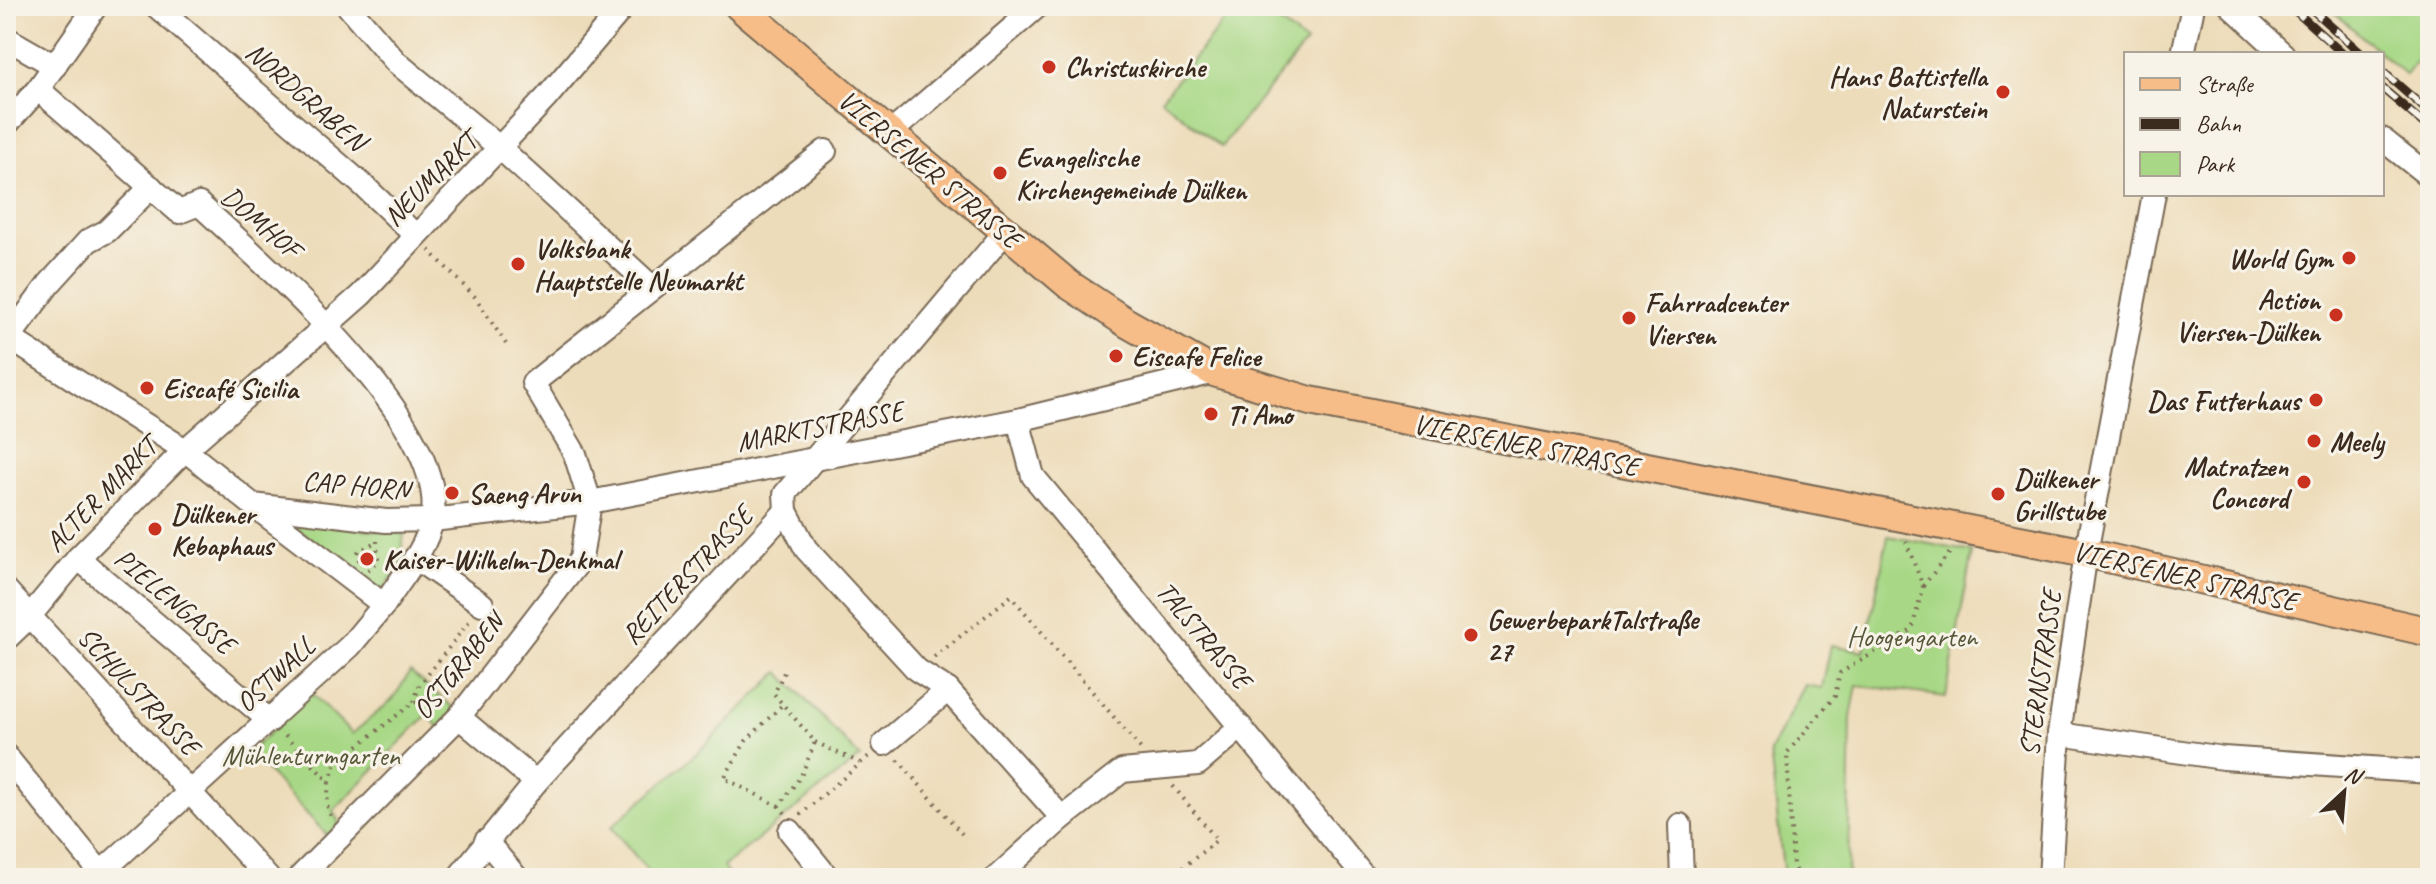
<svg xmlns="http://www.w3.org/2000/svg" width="2436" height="884" font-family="Caveat,sans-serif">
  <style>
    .green { fill: #a8d886; stroke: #728152; stroke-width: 2 }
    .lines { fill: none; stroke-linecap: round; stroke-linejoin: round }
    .minor-casing { stroke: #796854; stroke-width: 26 }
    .major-casing { stroke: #796854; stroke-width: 32 }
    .path { stroke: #796854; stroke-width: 4; stroke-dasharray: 2 6; stroke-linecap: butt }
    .minor { stroke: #fff; stroke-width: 22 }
    .major { stroke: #f7bd88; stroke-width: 28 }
    .rail-casing { stroke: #3b2a1e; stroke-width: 9 }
    .rail { stroke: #f7f3e8; stroke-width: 6; stroke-dasharray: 18; stroke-linecap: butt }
    .poi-dot { fill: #c8321e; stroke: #f7f3e8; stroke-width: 3 }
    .labels { text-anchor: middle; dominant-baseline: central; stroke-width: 6; stroke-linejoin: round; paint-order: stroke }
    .poi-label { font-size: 28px; font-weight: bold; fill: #3b2a1e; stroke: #f7f3e8; text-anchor: start }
    .street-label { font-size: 28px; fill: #3b2a1e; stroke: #f7f3e8 }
    .park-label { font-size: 28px; fill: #565638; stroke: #f7f3e8 }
  </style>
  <rect width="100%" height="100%" fill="#f7f3e8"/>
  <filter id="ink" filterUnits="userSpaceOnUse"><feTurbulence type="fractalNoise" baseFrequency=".0125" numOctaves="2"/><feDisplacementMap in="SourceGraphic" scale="16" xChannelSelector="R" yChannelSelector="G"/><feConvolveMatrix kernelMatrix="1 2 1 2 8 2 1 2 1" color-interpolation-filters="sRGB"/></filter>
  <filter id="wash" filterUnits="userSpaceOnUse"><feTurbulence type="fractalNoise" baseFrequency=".006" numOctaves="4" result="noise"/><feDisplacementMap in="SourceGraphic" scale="32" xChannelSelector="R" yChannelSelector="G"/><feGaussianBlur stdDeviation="1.8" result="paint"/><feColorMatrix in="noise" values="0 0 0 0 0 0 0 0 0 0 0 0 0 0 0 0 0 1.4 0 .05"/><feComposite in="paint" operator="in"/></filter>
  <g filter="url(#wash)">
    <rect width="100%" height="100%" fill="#eddcb9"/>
    <g class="green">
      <polygon points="1236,6 1258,6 1306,43 1221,147 1161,99"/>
      <polygon points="2327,6 2430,6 2430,44 2406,75"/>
      <polygon points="285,520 404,534 400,566 382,591"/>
      <polygon points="1888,536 1972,552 1946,697 1857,685 1851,717 1848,878 1784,878 1770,751 1805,685 1822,688 1831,645 1864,651"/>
      <polygon points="410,672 455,709 439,728 428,714 333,811 340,824 328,836 249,752 312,694 352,734 393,699"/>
      <polygon points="779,672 860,757 723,867 731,878 654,878 611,827 698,752"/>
    </g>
  </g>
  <g filter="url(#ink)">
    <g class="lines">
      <g class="minor-casing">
        <g id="minor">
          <polyline points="156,6 365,187 415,235"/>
          <polyline points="348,6 396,62 499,147 652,287"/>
          <polyline points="2231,6 2283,54"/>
          <polyline points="6,38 55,66"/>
          <polyline points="2183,54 2193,6"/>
          <path d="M38 89 179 212 199 204C263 263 452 426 432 520 426 550 400 580 384 605L254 506"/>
          <polyline points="6,125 38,89 96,6"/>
          <polyline points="889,134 1038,6"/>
          <polyline points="2382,139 2430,177"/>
          <polyline points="1005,232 785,494 786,511 806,549 917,670 948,690 1062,818"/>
          <polyline points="6,336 185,450 253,505 386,521 432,520 590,502 1018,420 1214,372"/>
          <polyline points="9,338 49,284 88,241 107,231 151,187"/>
          <polyline points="1018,420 1033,476 1365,878"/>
          <polyline points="78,558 270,721"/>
          <polyline points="415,558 482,604"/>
          <polyline points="6,590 268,878"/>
          <polyline points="6,639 29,617 78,558 185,450 361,295 546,98 624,6"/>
          <polyline points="459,717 536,782"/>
          <polyline points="2059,734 2223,758 2430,772"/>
          <polyline points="884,744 948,690"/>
          <polyline points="6,756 101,873"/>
          <polyline points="1680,825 1682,878"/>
          <polyline points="790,831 828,878"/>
          <polyline points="486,841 517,878"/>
          <polyline points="95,878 350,646 384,605"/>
          <polyline points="299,878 459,717 581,559 590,502 575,454 533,383 825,151"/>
          <polyline points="458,878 536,782 786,511"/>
          <polyline points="996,878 1062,818 1122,771 1198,764 1241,727"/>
          <polyline points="2050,878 2059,734 2086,553 2154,194"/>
        </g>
      </g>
      <g class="major-casing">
        <polyline id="major" points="739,6 1068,284 1127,323 1214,372 1310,401 2086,553 2430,632"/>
      </g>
      <g class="path">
        <polyline points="2427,6 2430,9"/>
        <polyline points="429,250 475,297 506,344"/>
        <polyline points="359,561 358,552 377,541"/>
        <polyline points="368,570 378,562 377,541"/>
        <polyline points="1923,586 1952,550"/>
        <polyline points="934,657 1011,596 1141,749"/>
        <polyline points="414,702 419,686 471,619"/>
        <polyline points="285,736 329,782 327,805 331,817"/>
        <polyline points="815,742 860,763"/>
        <polyline points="898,760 962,834"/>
        <polyline points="329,782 336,763 414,702 441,704"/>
        <polyline points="779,806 724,778 746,741 783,704"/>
        <polyline points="785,813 779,806 801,776 815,742 774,694 786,668"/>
        <polyline points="800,815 869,756"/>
        <polyline points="1170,878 1217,840 1173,786"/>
        <polyline points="1799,878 1793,866 1787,753 1835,696 1840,673 1912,630 1923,586 1906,542"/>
      </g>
      <use href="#minor" class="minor"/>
      <use href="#major" class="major"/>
      <g class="rail-casing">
        <g id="rail">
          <polyline points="2290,6 2343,54"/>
          <polyline points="2308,6 2362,54"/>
          <polyline points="2382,71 2430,113"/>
          <polyline points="2382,88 2430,129"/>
        </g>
      </g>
      <use href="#rail" class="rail"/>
    </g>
  </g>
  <g class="poi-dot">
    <circle cx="1049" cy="67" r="8"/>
    <circle cx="2003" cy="92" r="8"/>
    <circle cx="1000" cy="173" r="8"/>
    <circle cx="2349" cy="258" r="8"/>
    <circle cx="518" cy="264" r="8"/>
    <circle cx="2336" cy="315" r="8"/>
    <circle cx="1629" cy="318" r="8"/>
    <circle cx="1116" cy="356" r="8"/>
    <circle cx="147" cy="388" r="8"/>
    <circle cx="2316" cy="400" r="8"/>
    <circle cx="1211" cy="414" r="8"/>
    <circle cx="2314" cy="441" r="8"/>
    <circle cx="2304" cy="482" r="8"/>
    <circle cx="452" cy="493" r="8"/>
    <circle cx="1998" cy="494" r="8"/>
    <circle cx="155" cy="529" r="8"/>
    <circle cx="367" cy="559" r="8"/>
    <circle cx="1471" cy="635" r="8"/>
  </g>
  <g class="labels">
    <g class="poi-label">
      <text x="1065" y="67">Christuskirche</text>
      <text x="1987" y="76" text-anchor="end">Hans Battistella<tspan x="1987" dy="32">Naturstein</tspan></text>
      <text x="1016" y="157">Evangelische<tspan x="1016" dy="32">Kirchengemeinde Dülken</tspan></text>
      <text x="534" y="248">Volksbank<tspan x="534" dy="32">Hauptstelle Neumarkt</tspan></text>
      <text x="2333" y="258" text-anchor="end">World Gym</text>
      <text x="2320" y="299" text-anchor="end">Action<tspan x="2320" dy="32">Viersen-Dülken</tspan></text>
      <text x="1645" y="302">Fahrradcenter<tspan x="1645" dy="32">Viersen</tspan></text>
      <text x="1132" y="356">Eiscafe Felice</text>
      <text x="163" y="388">Eiscafé Sicilia</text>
      <text x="2300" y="400" text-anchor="end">Das Futterhaus</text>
      <text x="1227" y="414">Ti Amo</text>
      <text x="2330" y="441">Meely</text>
      <text x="2288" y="466" text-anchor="end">Matratzen<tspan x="2288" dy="32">Concord</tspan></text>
      <text x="2014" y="478">Dülkener<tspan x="2014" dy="32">Grillstube</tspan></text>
      <text x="468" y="493">Saeng Arun</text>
      <text x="171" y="513">Dülkener<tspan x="171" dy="32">Kebaphaus</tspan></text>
      <text x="383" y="559">Kaiser-Wilhelm-Denkmal</text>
      <text x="1487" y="619">GewerbeparkTalstraße<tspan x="1487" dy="32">27</tspan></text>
    </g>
    <g class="street-label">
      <text transform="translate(306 96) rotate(41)">NORDGRABEN</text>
      <text transform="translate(930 169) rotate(40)">VIERSENER STRASSE</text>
      <text transform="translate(430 179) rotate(-45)">NEUMARKT</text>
      <text transform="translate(261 222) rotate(41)">DOMHOF</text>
      <text transform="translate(820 426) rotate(-11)">MARKTSTRASSE</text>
      <text transform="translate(1526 445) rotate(11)">VIERSENER STRASSE</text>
      <text transform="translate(356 485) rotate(5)">CAP HORN</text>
      <text transform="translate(101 494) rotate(-46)">ALTER MARKT</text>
      <text transform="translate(687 575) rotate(-47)">REITERSTRASSE</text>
      <text transform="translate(2185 576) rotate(13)">VIERSENER STRASSE</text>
      <text transform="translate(175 601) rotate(40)">PIELENGASSE</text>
      <text transform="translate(1204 635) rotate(50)">TALSTRASSE</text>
      <text transform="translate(458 666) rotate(-51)">OSTGRABEN</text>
      <text transform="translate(2040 673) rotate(-82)">STERNSTRASSE</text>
      <text transform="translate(275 674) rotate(-43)">OSTWALL</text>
      <text transform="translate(139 691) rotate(47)">SCHULSTRASSE</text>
    </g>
    <g class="park-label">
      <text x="1912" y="636">Hoogengarten</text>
      <text x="311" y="755">Mühlenturmgarten</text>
    </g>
  </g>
  <rect width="2436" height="884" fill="none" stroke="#f7f3e8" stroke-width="32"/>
  <rect x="2124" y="52" width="260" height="144" fill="#f7f3e8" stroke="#aca397" stroke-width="2"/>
  <rect x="2140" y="78" width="40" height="12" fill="#f7bd88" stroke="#aca397" stroke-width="2"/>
  <text x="2196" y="92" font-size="24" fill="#3b2a1e">Straße</text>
  <rect x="2140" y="118" width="40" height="12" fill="#3b2a1e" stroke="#aca397" stroke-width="2"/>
  <text x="2196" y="132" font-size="24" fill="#3b2a1e">Bahn</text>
  <rect x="2140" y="152" width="40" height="24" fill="#a8d886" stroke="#aca397" stroke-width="2"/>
  <text x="2196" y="172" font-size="24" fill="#3b2a1e">Park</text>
  <g transform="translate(2344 792) rotate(26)" stroke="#f7f3e8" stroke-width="6" paint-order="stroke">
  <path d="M0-6L14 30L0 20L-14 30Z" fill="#3b2a1e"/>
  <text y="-12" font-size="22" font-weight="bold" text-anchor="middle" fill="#3b2a1e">N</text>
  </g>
</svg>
